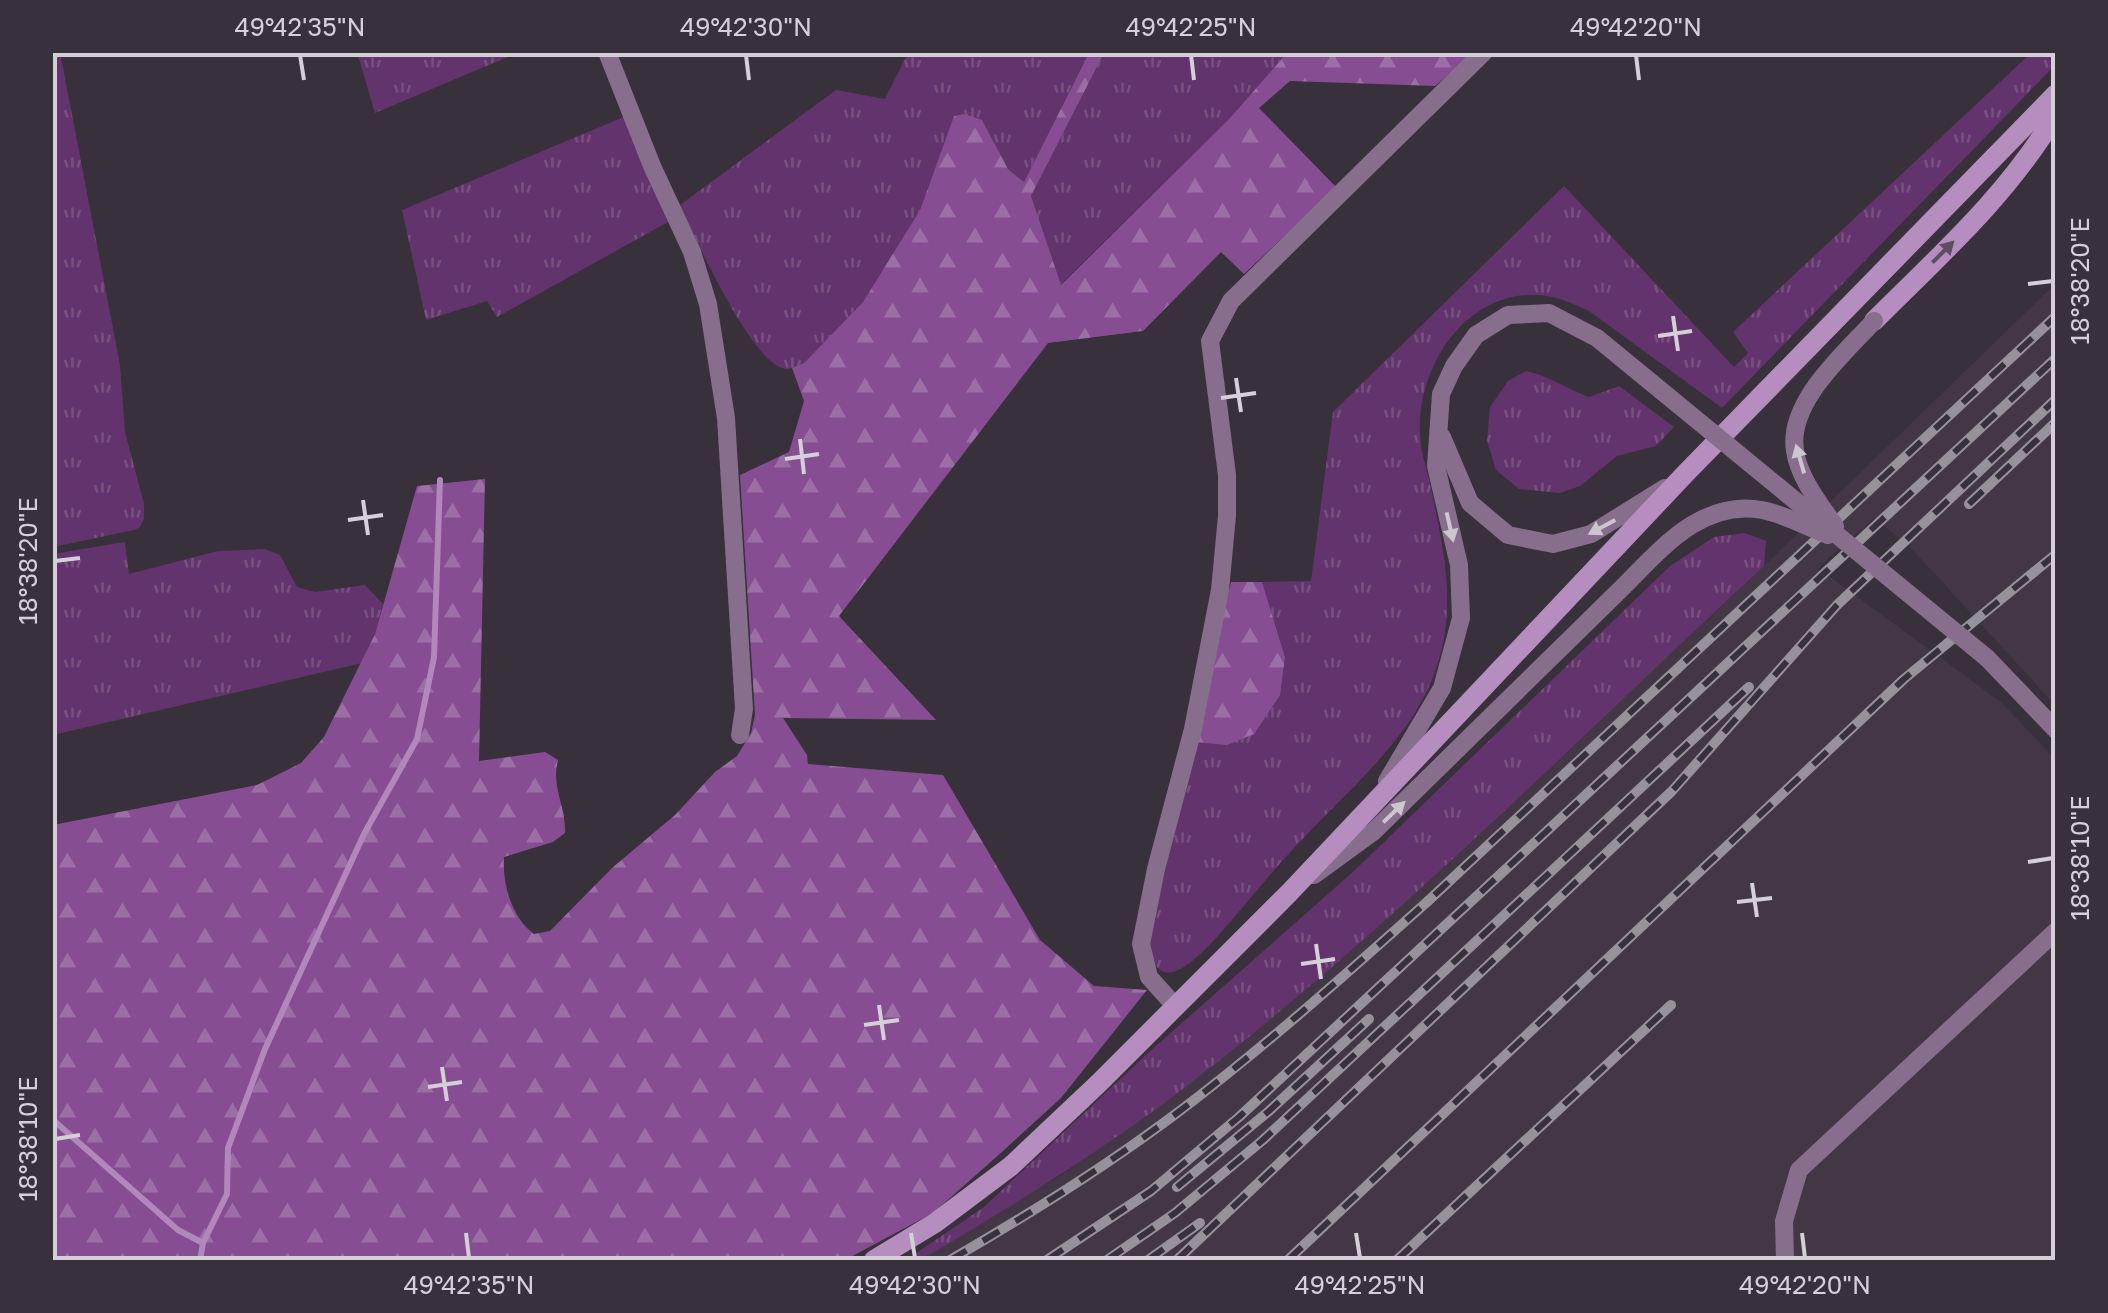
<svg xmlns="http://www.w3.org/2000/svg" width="2108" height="1313" font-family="'Golos Text',sans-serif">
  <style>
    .built { fill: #433746 }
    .grass { fill: url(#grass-tufts) }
    .forest { fill: url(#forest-firs) }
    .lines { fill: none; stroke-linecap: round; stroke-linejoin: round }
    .stream { stroke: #b187bc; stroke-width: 6 }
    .street { stroke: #876e8d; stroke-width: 18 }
    .secondary { stroke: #b68dbf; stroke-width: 20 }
    .rail-casing { stroke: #979199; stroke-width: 10 }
    .rail { stroke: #38303a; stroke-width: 6; stroke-dasharray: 19; stroke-linecap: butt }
    .street-bridge { stroke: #876e8d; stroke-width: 18 }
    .oneway { fill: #5e4c62 }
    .oneway2 { fill: #cdc6d0 }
    .ticks { fill: none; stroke: #d5d0d7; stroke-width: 4 }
    .neatline { fill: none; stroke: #d5d0d7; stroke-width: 4 }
    .ticks-label { font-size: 25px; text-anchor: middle; fill: #d5d0d7 }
  </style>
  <defs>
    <pattern id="grass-tufts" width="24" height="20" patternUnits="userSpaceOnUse" patternTransform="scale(2.5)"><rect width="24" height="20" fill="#62336c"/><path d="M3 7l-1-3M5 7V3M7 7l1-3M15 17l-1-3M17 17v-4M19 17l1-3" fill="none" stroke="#785080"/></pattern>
    <pattern id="forest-firs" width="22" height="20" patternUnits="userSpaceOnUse" patternTransform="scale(2.5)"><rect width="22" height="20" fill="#864d93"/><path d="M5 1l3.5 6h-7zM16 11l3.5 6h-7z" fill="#9c6ea6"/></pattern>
  </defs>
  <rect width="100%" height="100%" fill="#38303a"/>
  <polygon class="built" points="2055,284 2055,705 1911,548 1874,518 1818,568 2002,703 2055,759 2055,1260 917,1260 1060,1176 1115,1138 1220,1059 1317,979 1764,566"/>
  <g class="grass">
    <polygon points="60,52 120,365 125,432 144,504 144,519 140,527 134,530 53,547 52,53"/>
    <polygon points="357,52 517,52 517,53 375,113"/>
    <path d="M908 53H1089L1024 182 1008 169 982 120 954 116 920 210 863 302 804 363C797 366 790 371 782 368 748 356 696 239 680 205L836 90 885 99Z"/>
    <polygon points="1104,53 1287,53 1230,118 1060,285 1031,196"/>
    <path d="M2031 53H2055V65L1722 408 1589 311C1574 304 1557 296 1539 295 1466 291 1418 365 1420 432 1420 449 1426 467 1430 484 1444 550 1459 612 1433 677 1406 747 1333 803 1285 858 1261 884 1240 912 1216 938 1195 960 1158 1000 1148 944L1194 742 1285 657 1262 582 1311 581 1333 412 1564 186 1734 367 1748 353 1733 332Z"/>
    <polygon points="626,116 668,222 497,317 487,301 426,320 402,210"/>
    <path d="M1526 371C1552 377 1565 388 1589 397L1619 386 1674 427 1656 446 1617 456 1580 486 1560 493 1519 489 1496 470 1487 440 1490 407 1508 381Z"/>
    <path d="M1745 533 1766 541 1764 566C1570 746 1382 938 1171 1098 1096 1154 1017 1203 936 1251L917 1260H906L984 1207 1148 1053 1354 871 1670 566 1714 537Z"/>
    <polygon points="125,542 129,574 218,551 265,549 280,555 297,587 315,592 365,585 383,604 375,634 362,663 53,735 53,554"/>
  </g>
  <g class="forest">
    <path d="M1089 53H1104L1031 196 1061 285 1230 118 1287 53H1474L1435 86 1290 81 1259 108 1336 187 1244 274 1221 252 1143 331 1048 343 839 616 936 720 783 718 807 755 808 764 943 775 1040 940 1094 986 1147 990 1061 1098 1003 1151 933 1213 845 1260H53V825L257 785 301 763 324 737 375 634 417 486 485 479 479 761 545 752 558 760C551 790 566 804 565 833L553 842 504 857C502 883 512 919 534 934L550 931 612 868 675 815 715 772 737 756 751 733 755 715 740 475 789 452 804 401 792 368 804 363 863 302 920 210 954 116 964 114 982 120 1008 169 1024 182Z"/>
    <polygon points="1231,582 1262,582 1285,657 1280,695 1254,734 1227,745 1194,742"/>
  </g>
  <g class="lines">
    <g class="stream">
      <polyline points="52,1119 178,1230 203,1243 200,1260"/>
      <polyline points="203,1243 227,1194 228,1148 265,1049 364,834 417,739 434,657 440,480"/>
    </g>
    <g class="street">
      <polyline points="607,52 652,166 692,252 708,304 726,418 744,709 740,735"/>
      <polyline points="1442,437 1470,503 1508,535 1553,544 1591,534 1665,488"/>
      <polyline points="1987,658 2056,730"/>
      <polyline points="1387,781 1442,688 1461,618 1459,565 1436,466 1441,394 1454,366 1476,335 1508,315 1549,313 1597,338"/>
      <polyline points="1314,875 1373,832 1624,586"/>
      <polyline points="1176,1007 1149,977 1141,944 1156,869 1193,729 1220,590 1227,516 1227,475 1210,341 1231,301 1484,52"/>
      <polyline points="1785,1260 1784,1221 1799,1170 2056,931"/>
    </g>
    <g class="secondary">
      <path d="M1874 321C1940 255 2008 195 2056 114"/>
      <polyline points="874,1260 935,1223 1011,1166 1099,1083 1289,893 1684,475 2056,94"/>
    </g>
    <g class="rail-casing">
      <g id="rail">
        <polyline points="1969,504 2056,422"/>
        <polyline points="1177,1187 1269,1111 1369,1019"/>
        <path d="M950 1260C1030 1214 1108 1165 1181 1110 1267 1045 1347 973 1427 902L2056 316"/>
        <polyline points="1047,1260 1151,1191 1239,1117 2056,358"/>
        <polyline points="1107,1260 1175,1213 1263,1140 1749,687"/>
        <polyline points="1148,1260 1200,1223"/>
        <polyline points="1177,1260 1672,791 1837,605 2056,399"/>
        <polyline points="1288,1260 1904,679 2056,554"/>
        <polyline points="1397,1260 1671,1005"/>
      </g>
    </g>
    <use href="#rail" class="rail"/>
    <g class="street-bridge">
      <polyline points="1597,338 1987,658"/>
      <path d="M1835 526C1820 504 1799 478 1795 451 1787 402 1845 353 1874 321"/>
      <path d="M1624 586C1661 549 1702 499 1762 510 1784 514 1807 527 1828 535"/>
    </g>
  </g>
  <defs><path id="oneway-solid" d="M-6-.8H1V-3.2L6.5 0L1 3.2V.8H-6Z" transform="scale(2.5)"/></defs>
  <use class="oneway" href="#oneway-solid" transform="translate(1943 252) rotate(-45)"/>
  <g class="oneway2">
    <use href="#oneway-solid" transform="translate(1800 459) rotate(-106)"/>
    <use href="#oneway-solid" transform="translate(1450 527) rotate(77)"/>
    <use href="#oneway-solid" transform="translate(1602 527) rotate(152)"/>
    <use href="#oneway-solid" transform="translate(1394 812) rotate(-44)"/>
  </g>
  <path class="ticks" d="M300 55 304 80M746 55 749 80M1191 55 1194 80M1636 55 1639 80M2028 284 2053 281M1673 316 1678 351M1658 336 1692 331M1236 378 1241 412M1221 398 1256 393M800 439 804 474M785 459 819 454M363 500 368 535M348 520 383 515M55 561 80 558M2028 862 2053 858M1752 883 1757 917M1737 902 1772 898M1316 944 1321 979M1301 964 1335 959M879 1005 884 1040M864 1025 899 1020M442 1067 447 1101M428 1087 462 1082M55 1139 80 1135M466 1233 469 1258M911 1233 915 1258M1356 1233 1360 1258M1802 1233 1805 1258"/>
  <rect width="2108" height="1313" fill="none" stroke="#38303a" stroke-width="110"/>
  <rect x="55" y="55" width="1998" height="1203" class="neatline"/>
  <g class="ticks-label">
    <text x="300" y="36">49°42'35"N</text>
    <text x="746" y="36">49°42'30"N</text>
    <text x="1191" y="36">49°42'25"N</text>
    <text x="1636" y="36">49°42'20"N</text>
    <text transform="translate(2080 281) rotate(-90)" y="9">18°38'20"E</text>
    <text transform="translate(28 561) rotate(-90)" y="9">18°38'20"E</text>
    <text transform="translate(2080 858) rotate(-90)" y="9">18°38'10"E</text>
    <text transform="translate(28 1139) rotate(-90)" y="9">18°38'10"E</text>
    <text x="469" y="1294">49°42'35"N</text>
    <text x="915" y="1294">49°42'30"N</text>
    <text x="1360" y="1294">49°42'25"N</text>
    <text x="1805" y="1294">49°42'20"N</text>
  </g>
</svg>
